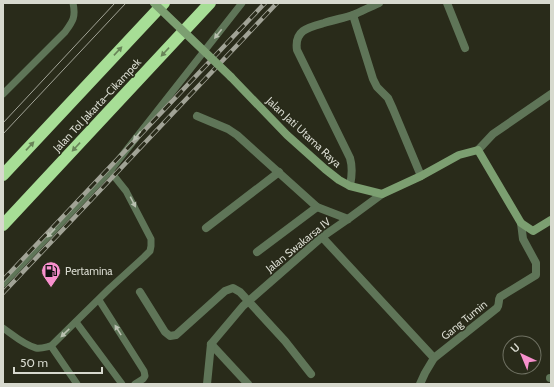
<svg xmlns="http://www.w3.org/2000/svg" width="554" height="387" font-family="Cabin,sans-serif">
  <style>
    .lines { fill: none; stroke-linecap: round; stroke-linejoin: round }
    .lane { stroke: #5f7558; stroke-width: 7 }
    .street { stroke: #5f7558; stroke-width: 8 }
    .secondary { stroke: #7c9f71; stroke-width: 8 }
    .highway { stroke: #a7de96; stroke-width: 12 }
    .tram { stroke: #a1a396; stroke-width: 1 }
    .rail-casing { stroke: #a1a396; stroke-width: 4.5 }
    .rail { stroke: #292b1a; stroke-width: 3; stroke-dasharray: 9; stroke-linecap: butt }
    .secondary-bridge { stroke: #7c9f71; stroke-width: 8 }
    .oneway { fill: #b9c0b0 }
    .oneway2 { fill: #688458 }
    .labels { text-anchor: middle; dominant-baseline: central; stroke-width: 3; stroke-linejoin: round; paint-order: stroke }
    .street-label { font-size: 11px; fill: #d7d9ce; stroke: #292b1a }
    .poi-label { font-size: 11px; fill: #d7d9ce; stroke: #292b1a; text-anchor: start }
  </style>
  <rect width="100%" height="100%" fill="#292b1a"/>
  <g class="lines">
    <g class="lane">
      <path d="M3 94 65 32C73 21 76 17 73 3"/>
      <polyline points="3,284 110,171 242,3"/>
      <polyline points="99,300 144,371 145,376 143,379 135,384"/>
      <polyline points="76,322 122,384"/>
      <path d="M3 328C13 335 24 345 36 348 41 349 46 347 51 346L110 288 144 257 150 251 151 246V239L126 191 110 171"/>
      <polyline points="51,346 77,384"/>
    </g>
    <g class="street">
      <polyline points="447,3 465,48"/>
      <polyline points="353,15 373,79 377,87 388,98 393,109 421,176"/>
      <polyline points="197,116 228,129 237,135 317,207 348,219"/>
      <polyline points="478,150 493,134 551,94"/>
      <path d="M350 186C352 176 353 168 350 158L297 50C294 30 309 27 324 23 333 20 344 18 353 15 362 11 370 7 379 3"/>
      <polyline points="206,228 279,172"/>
      <polyline points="322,237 434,358"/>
      <polyline points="257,252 317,207"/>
      <polyline points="140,292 165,332 170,336 176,335 225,291 233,288 240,292 285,341 311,374"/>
      <polyline points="211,344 248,384"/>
      <polyline points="550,378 551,378"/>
      <polyline points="207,384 211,344 243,306 322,237 348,219 382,194"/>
      <path d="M420 384 425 373 434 358 497 308C500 304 498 300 500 297L536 275V263L523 239 521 223"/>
    </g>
    <polyline class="secondary" points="231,77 287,135 325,169 339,180 350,186 382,194 421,176 459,155 478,150 521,223 533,231 551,220"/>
    <g class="highway">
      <polyline points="3,175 164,3"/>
      <polyline points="3,225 210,3"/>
    </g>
    <g class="tram">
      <polyline points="3,123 115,3"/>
      <polyline points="3,134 126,3"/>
    </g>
    <g class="rail-casing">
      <g id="rail">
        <polyline points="3,280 265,3"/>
        <polyline points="3,293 277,3"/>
      </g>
    </g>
    <use href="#rail" class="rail"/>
    <polyline class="secondary-bridge" points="154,3 231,77"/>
  </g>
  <defs><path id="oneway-solid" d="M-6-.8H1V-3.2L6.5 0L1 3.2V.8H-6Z"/></defs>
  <g class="oneway">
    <use href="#oneway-solid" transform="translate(218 34) rotate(128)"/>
    <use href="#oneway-solid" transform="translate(137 136) rotate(128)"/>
    <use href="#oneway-solid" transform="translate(133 202) rotate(63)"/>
    <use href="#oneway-solid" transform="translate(51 233) rotate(133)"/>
    <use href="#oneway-solid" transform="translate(118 330) rotate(-122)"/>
    <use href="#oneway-solid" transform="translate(65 333) rotate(136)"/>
  </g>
  <g class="oneway2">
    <use href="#oneway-solid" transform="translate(118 51) rotate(-47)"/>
    <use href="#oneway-solid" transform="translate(165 52) rotate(133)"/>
    <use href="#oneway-solid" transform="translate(30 146) rotate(-47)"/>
    <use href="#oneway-solid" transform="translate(76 147) rotate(133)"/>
  </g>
  <defs>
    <g id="fuel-pin" transform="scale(1)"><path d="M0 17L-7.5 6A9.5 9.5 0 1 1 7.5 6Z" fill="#f790cd" stroke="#292b1a"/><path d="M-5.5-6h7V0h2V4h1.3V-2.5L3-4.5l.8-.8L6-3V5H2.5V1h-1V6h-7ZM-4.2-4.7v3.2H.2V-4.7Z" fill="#111"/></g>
  </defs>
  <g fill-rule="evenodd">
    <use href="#fuel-pin" x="51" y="271"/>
  </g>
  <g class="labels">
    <g class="street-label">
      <text transform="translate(97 105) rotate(-47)">Jalan Tol Jakarta–Cikampek</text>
      <text transform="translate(304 132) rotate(43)">Jalan Jati Utama Raya</text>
      <text transform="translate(298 245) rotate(-39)">Jalan Swakarsa IV</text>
      <text transform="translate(464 320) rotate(-39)">Gang Tumin</text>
    </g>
    <g class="poi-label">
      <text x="65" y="271">Pertamina</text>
    </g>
  </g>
  <rect width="554" height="387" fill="none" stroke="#d7d9ce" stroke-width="8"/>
  <g transform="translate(522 355) rotate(316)"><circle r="19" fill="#292b1a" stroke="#6f7162"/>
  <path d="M0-3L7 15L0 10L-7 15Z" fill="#f790cd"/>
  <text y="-6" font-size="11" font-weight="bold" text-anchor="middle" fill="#d7d9ce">U</text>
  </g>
  <path d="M14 367v6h88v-6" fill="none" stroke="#d7d9ce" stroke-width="2"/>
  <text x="20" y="367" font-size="12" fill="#d7d9ce" stroke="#292b1a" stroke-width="3" paint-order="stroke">50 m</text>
</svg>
